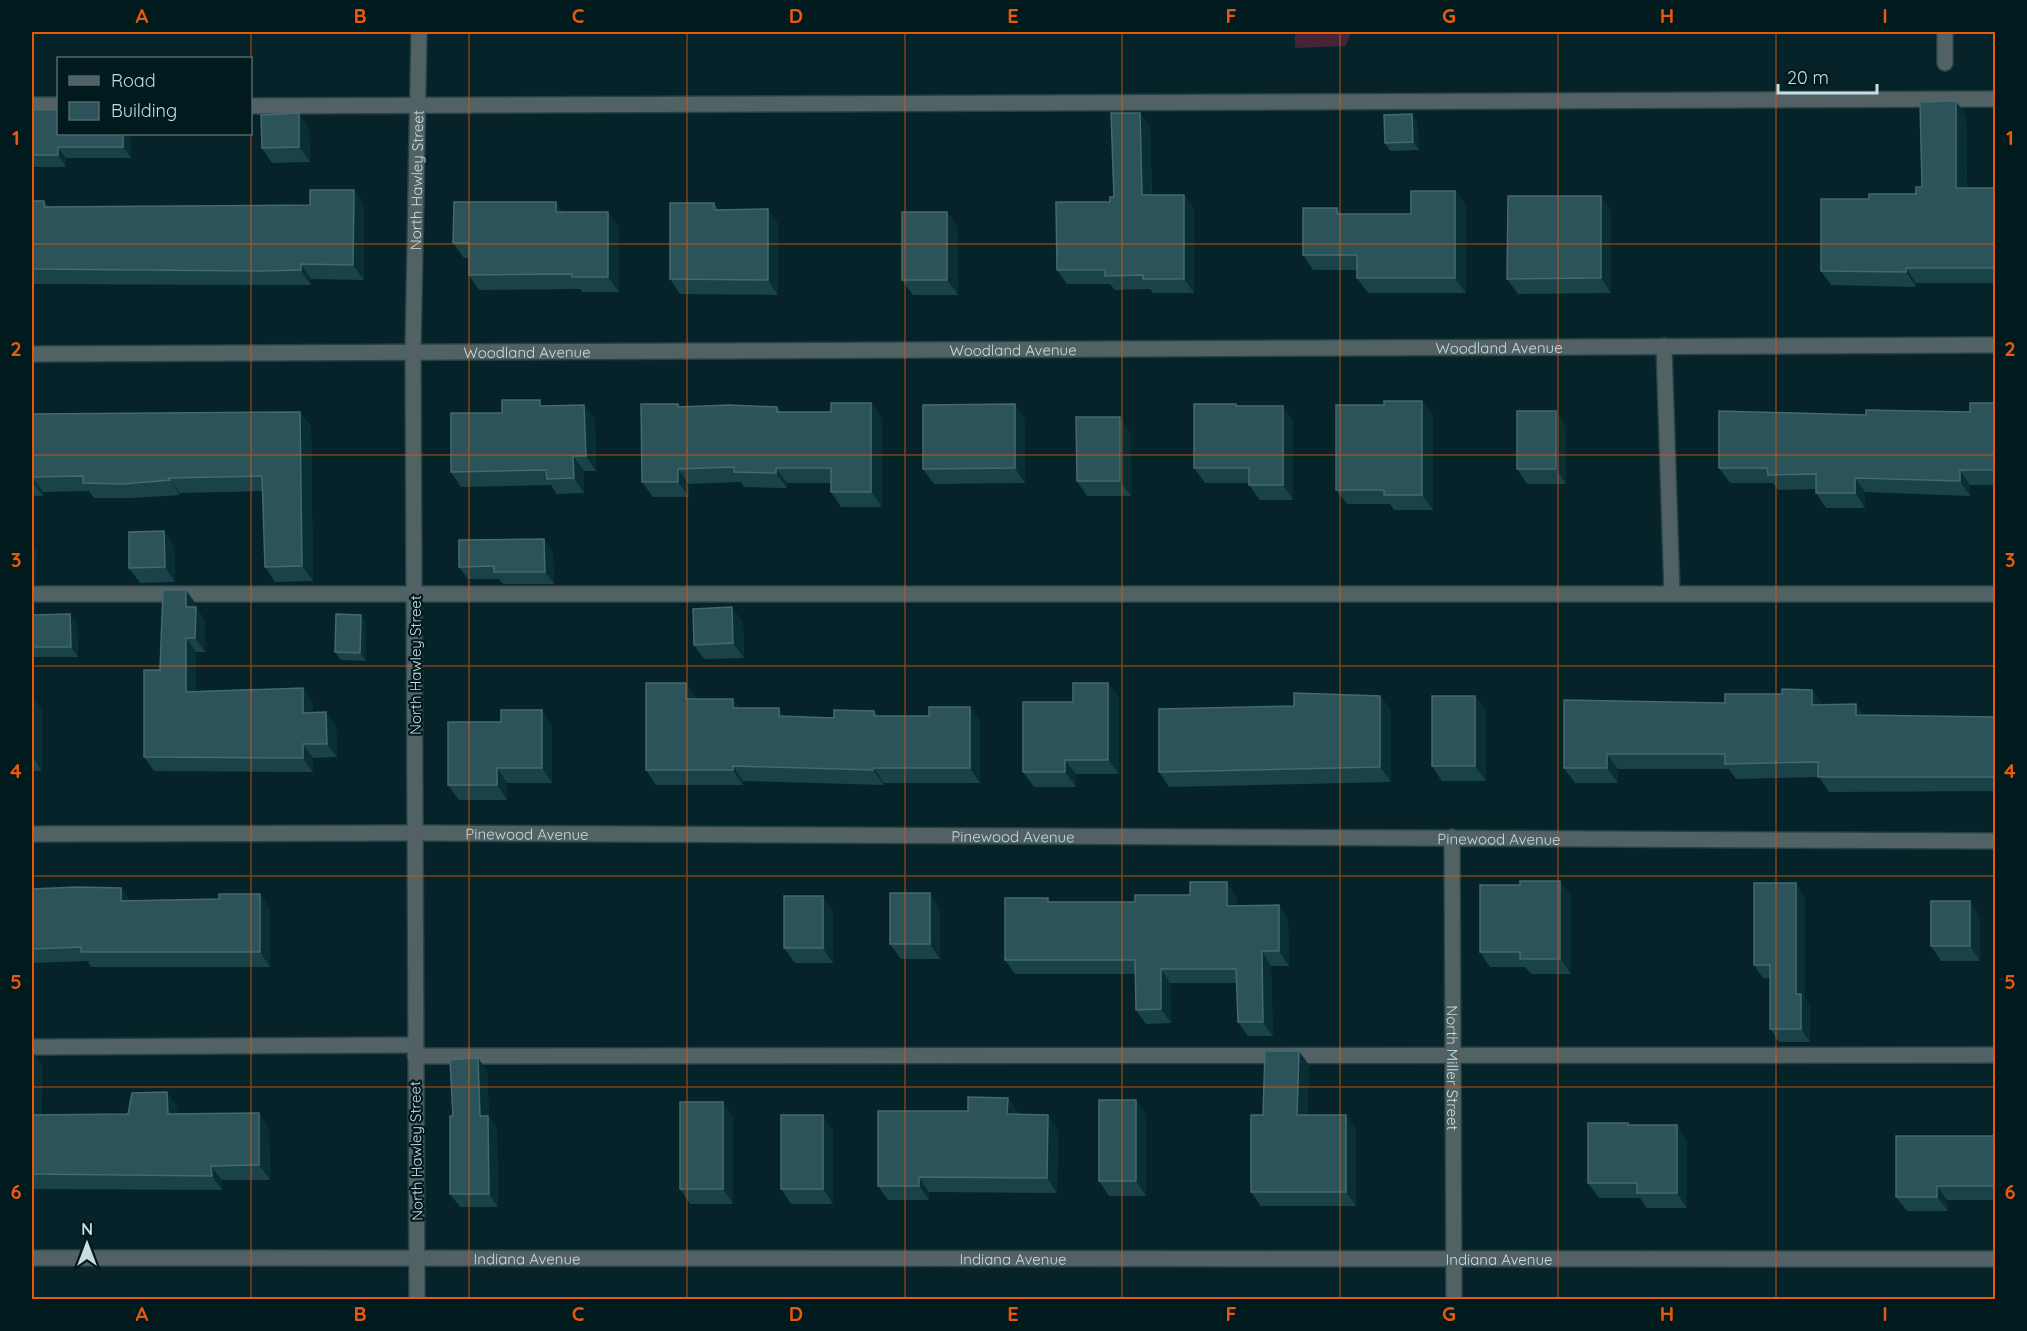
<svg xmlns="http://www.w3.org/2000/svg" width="2027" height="1331" font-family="Quicksand,sans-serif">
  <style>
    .green { fill: #442537 }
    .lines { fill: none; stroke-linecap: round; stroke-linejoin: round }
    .minor-casing { stroke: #244145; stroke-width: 18 }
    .minor { stroke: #516164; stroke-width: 15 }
    .wall { fill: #194349 }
    .shaded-wall { fill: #092f35 }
    .building { fill: #2c535a; stroke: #44696f; stroke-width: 1.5 }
    .grid { fill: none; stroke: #e8590c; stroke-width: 1.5; stroke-opacity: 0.55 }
    .labels { text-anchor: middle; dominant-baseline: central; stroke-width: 4.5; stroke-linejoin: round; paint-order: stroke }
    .street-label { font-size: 15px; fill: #c8dde0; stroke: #001a1e }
    .neatline { fill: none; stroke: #e8590c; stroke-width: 2 }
    .grid-label { font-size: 20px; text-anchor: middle; font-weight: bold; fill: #e8590c }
  </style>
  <rect width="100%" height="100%" fill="#052328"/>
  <polygon class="green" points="1295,32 1351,32 1346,46 1295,48"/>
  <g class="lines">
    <g class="minor-casing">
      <g id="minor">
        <polyline points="1945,32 1945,63"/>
        <polyline points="32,105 58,105"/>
        <polyline points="250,106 1996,99"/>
        <polyline points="1664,346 1672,594"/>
        <path id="s1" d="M32 354 1996 345"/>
        <polyline points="32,594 1996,594"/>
        <path id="s2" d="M32 834 416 833 1996 841"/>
        <path id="s3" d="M1452 837 1454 1300"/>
        <polyline points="32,1047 415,1045"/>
        <polyline points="415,1056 1996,1055"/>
        <path id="s4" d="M32 1258 1996 1259"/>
        <path id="s5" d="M417 1300 413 351 419 32"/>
      </g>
    </g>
    <use href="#minor" class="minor"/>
  </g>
  <g class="wall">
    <polygon points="32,110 58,134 130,134 131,158 66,158 66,167 35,167 32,162"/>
    <polygon points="1140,113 1150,127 1152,195 1184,195 1194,209 1194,293 1153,293 1150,289 1115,290 1110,284 1067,284 1057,270 1114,197"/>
    <polygon points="1412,114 1417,121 1419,150 1390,151 1385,143"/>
    <polygon points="1966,116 1967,188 1995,188 1995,283 1916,283 1916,287 1831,285 1821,271 1869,199 1916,194 1922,187"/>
    <polygon points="309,128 310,162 272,163 262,148"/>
    <polygon points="354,190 364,205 364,280 311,279 311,285 272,285 32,284 32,201 44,201 48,206 310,205"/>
    <polygon points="1455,191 1466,206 1466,293 1368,293 1357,278 1357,270 1313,270 1303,255 1337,208 1341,214 1411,214"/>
    <polygon points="714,203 719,210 768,209 778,224 778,295 680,294 670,279"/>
    <polygon points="1611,210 1611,293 1518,294 1507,279"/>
    <polygon points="563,212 619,227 619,292 582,292 580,289 479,290 469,275 469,258 464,258 453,243"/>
    <polygon points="947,212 958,227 958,295 913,295 902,280"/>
    <polygon points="1422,401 1433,416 1433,510 1394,510 1390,504 1347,504 1336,490 1384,405"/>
    <polygon points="871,403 882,418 882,507 841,507 831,492 831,483 787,483 787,488 744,487 741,482 689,484 689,497 653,497 642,482 678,404 680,406 777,407 781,412 831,412"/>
    <polygon points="1995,403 1995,485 1970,485 1970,496 1865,492 1865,508 1826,508 1816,493 1816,489 1778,490 1773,483 1730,483 1719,468 1866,415 1970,412"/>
    <polygon points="1015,404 1025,419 1025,483 934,484 923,469"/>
    <polygon points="1236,404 1238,406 1283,406 1293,421 1293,500 1260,500 1249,485 1249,483 1205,483 1194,468"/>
    <polygon points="584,405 595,420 596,471 584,471 584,493 557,494 551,485 461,487 451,472 502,413 544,406"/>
    <polygon points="1556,411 1566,426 1566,484 1527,484 1517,469"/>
    <polygon points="300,412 311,427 313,581 275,582 265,567 263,491 180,493 180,495 134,498 94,498 89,491 43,492 43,496 32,496 32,414"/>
    <polygon points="1130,432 1131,496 1087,496 1077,481"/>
    <polygon points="164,531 174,546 175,582 140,583 129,568"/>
    <polygon points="32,544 37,552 35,584 32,585"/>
    <polygon points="553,552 554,584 503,584 499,579 468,579 459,567"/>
    <polygon points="32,599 35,604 34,613 36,615 70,614 77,624 78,657 32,657"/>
    <polygon points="196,604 196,607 205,621 205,652 196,652 196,691 303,688 313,702 313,712 326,712 336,726 337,757 313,758 313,772 154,771 144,757 160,670"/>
    <polygon points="366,622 366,661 341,660 335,652"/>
    <polygon points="743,622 744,658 704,659 694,645"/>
    <polygon points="1108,683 1119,698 1119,774 1076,774 1076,787 1034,787 1023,772 1073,702"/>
    <polygon points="1380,696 1391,711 1391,782 1169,787 1159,772 1294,706"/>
    <polygon points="1475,696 1486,711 1486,781 1442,781 1432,766"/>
    <polygon points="32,697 42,711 42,771 32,771"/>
    <polygon points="696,698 696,699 733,699 739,708 785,716 834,718 874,711 878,716 929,716 970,707 980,722 980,783 884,783 884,785 743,781 743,785 656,785 646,770"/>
    <polygon points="1564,700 1823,705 1856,704 1863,715 1995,717 1995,791 1829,792 1819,777 1736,779 1729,769 1618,769 1618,783 1575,783 1564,768"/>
    <polygon points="552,725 552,783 507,783 507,800 459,800 448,785"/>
    <polygon points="121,888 130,900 219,899 260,894 270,909 270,967 91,967 88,961 32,963 32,889"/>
    <polygon points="1571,895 1571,974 1531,974 1525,967 1490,967 1480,952"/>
    <polygon points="1237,897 1237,906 1288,919 1289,966 1271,966 1273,1036 1248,1036 1238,1022 1237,983 1170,983 1171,1023 1146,1024 1136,1010 1135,974 1015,974 1005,960 1051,902 1135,902"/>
    <polygon points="1805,897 1805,999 1810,1007 1810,1042 1779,1042 1770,1029 1770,978 1763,978 1754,965"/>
    <polygon points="940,908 940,959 901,959 890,944"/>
    <polygon points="833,911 833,963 795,963 784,948"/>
    <polygon points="1980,916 1980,961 1941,961 1931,946"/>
    <polygon points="32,1051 42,1065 41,1115 128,1114 178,1107 178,1114 259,1113 269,1128 270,1180 222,1180 222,1190 32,1189"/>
    <polygon points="478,1058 487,1071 489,1117 497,1129 498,1207 460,1207 450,1194 453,1116"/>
    <polygon points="1309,1065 1307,1115 1356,1129 1356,1206 1261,1206 1251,1192 1263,1115"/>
    <polygon points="1018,1113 1018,1114 1058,1130 1057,1193 929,1192 929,1200 888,1200 878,1186"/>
    <polygon points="1146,1115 1146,1196 1109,1196 1099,1181"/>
    <polygon points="733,1117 733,1204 690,1204 680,1189"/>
    <polygon points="1630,1125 1687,1140 1687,1208 1647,1208 1640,1198 1599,1198 1588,1183"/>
    <polygon points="833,1130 833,1204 791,1204 781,1189"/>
    <polygon points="1995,1136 1995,1200 1947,1200 1948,1211 1907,1211 1896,1197"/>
  </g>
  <g class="shaded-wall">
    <polygon points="1956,101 1966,116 1967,203 1956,188"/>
    <polygon points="299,113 309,128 310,162 299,147"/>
    <polygon points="1140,113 1150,127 1152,209 1142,195"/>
    <polygon points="1412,114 1417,121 1419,150 1413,142"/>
    <polygon points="123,134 130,134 131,158 123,147"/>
    <polygon points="58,147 66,158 66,167 58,155"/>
    <polygon points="354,190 364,205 364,280 353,265"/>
    <polygon points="1455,191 1466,206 1466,293 1455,278"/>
    <polygon points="1184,195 1194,209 1194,293 1184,279"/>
    <polygon points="1601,196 1611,210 1611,293 1601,278"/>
    <polygon points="556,202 566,216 556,212"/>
    <polygon points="768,209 778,224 778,295 768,280"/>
    <polygon points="608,212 619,227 619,292 608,277"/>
    <polygon points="947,212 958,227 958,295 947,280"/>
    <polygon points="301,264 311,279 311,285 301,270"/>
    <polygon points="1906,268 1916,283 1916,287 1906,272"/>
    <polygon points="1422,401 1433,416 1433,510 1422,495"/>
    <polygon points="871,403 882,418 882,507 871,492"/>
    <polygon points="1015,404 1025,419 1025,483 1015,468"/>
    <polygon points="584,405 595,420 596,471 586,456"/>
    <polygon points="1283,406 1293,421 1293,500 1283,485"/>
    <polygon points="1556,411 1566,426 1566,484 1556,469"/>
    <polygon points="300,412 311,427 313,581 302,566"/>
    <polygon points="1120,417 1130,432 1131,496 1120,481"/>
    <polygon points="573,456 584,471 584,493 574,478"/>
    <polygon points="776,468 787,483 787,488 776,473"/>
    <polygon points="678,469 689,484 689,497 678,482"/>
    <polygon points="1960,470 1970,485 1970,496 1960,481"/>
    <polygon points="32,477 43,492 43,496 32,481"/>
    <polygon points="169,478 180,493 180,495 170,480"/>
    <polygon points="1855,478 1865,492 1865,508 1855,493"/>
    <polygon points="164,531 174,546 175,582 165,567"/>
    <polygon points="544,539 553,552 554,584 545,572"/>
    <polygon points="32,544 37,552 35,584 32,579"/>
    <polygon points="186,590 196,604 196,613 196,607 205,621 205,652 195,638 186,607"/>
    <polygon points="32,599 35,604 34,613 39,619 32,616"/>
    <polygon points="732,607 743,622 744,658 733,643"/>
    <polygon points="70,614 77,624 78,657 71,647"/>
    <polygon points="361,615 366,622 366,661 360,653"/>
    <polygon points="186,638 196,652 196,705 186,692"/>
    <polygon points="686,683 696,698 696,714 686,699"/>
    <polygon points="1108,683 1119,698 1119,774 1108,760"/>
    <polygon points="303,688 313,702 313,726 303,713"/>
    <polygon points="1812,690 1823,705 1812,705"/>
    <polygon points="1380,696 1391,711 1391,782 1380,767"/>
    <polygon points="1475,696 1486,711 1486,781 1475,766"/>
    <polygon points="32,697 42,711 42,771 32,756"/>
    <polygon points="733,699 743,714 733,708"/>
    <polygon points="1856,704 1866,719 1856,715"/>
    <polygon points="970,707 980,722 980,783 970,768"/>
    <polygon points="779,708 789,723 779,716"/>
    <polygon points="542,710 552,725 552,783 542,768"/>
    <polygon points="326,712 336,726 337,757 327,744"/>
    <polygon points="303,744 313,758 313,772 303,758"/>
    <polygon points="1607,754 1618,769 1618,783 1607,768"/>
    <polygon points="1065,760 1076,774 1076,787 1065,772"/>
    <polygon points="733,766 743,781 743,785 733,770"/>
    <polygon points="497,768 507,783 507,800 497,785"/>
    <polygon points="874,768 884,783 884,785 873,770"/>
    <polygon points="1560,881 1571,895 1571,974 1560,959"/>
    <polygon points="1227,882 1237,897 1237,920 1227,906"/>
    <polygon points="1796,883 1805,897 1805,999 1810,1007 1810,1042 1801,1029 1796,994"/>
    <polygon points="121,888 131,902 121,901"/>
    <polygon points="930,893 940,908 940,959 930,944"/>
    <polygon points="260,894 270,909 270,967 260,952"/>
    <polygon points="823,896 833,911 833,963 823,948"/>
    <polygon points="1970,901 1980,916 1980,961 1970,946"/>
    <polygon points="1279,905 1288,919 1289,966 1279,951"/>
    <polygon points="1262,951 1271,966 1273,1036 1263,1022"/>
    <polygon points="1161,969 1170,983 1171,1023 1161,1009"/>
    <polygon points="32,1051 42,1065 40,1129 32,1117"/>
    <polygon points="1299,1051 1309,1065 1307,1129 1297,1115"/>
    <polygon points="478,1058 487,1071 489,1117 497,1129 498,1207 489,1194 480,1116"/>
    <polygon points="167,1092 178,1107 178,1128 168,1114"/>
    <polygon points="1008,1098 1018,1113 1018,1129 1007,1114"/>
    <polygon points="1136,1100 1146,1115 1146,1196 1136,1181"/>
    <polygon points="723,1102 733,1117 733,1204 723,1189"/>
    <polygon points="259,1113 269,1128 270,1180 259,1165"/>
    <polygon points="823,1115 833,1130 833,1204 823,1189"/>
    <polygon points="1048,1115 1058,1130 1057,1193 1047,1178"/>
    <polygon points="1346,1115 1356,1129 1356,1206 1346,1192"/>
    <polygon points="1677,1125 1687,1140 1687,1208 1677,1193"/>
    <polygon points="211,1166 222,1180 222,1190 212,1176"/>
    <polygon points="919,1177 929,1192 929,1200 919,1186"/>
    <polygon points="1937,1186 1947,1200 1948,1211 1937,1197"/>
  </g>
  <g class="building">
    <polygon points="1956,101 1956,188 1995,188 1995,268 1906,268 1906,272 1821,271 1821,199 1869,199 1869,194 1916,194 1916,187 1922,187 1920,102"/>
    <polygon points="32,110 58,110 58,134 123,134 123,147 58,147 58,155 32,155"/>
    <polygon points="299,113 299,147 262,148 261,115"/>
    <polygon points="1111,113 1140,113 1142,195 1184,195 1184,279 1143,279 1143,275 1105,276 1105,270 1057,270 1056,202 1110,202 1110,197 1114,197"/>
    <polygon points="1412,114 1413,142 1385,143 1384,115"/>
    <polygon points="310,190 354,190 353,265 301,264 301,270 262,271 32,269 32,201 44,201 44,207 310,205"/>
    <polygon points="1411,191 1455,191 1455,278 1357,278 1357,255 1303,255 1303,208 1337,208 1337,214 1411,214"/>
    <polygon points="1508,196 1601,196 1601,278 1507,279"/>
    <polygon points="454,202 556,202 556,212 608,212 608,277 572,277 572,274 469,275 469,243 453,243"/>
    <polygon points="670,203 714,203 714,210 768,209 768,280 670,279"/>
    <rect x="902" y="212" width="45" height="68"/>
    <polygon points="502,400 540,400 540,406 584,405 586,456 573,456 574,478 547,479 546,470 451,472 451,413 502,413"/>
    <polygon points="1384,401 1422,401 1422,495 1384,495 1384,490 1336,490 1336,405 1384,405"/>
    <polygon points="831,403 871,403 871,492 831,492 831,468 776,468 776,473 734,472 734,467 678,469 678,482 642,482 641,404 678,404 678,407 729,405 777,407 777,412 831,412"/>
    <polygon points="1970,403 1995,403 1995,470 1960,470 1960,481 1855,478 1855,493 1816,493 1816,474 1768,475 1767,468 1719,468 1719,411 1866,415 1866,410 1970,412"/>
    <polygon points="1015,404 1015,468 923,469 923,405"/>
    <polygon points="1194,404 1236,404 1236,406 1283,406 1283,485 1249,485 1249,468 1194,468"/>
    <rect x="1517" y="411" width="39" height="58"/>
    <polygon points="300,412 302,566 265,567 262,476 169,478 170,480 123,484 83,483 83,476 32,477 32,481 32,414"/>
    <polygon points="1076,417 1120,417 1120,481 1077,481"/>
    <polygon points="164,531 165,567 129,568 129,532"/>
    <polygon points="544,539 545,572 494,572 494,566 459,567 459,540"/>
    <polygon points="163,590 186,590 186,607 196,607 195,638 186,638 186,692 303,688 303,713 326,712 327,744 303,744 303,758 144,757 144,670 160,670"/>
    <polygon points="732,607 733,643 694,645 693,609"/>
    <polygon points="32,610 32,615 70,614 71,647 32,647"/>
    <polygon points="336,614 361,615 360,653 335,652"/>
    <polygon points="646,683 686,683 686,699 733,699 733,708 779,708 779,716 834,718 834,710 874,711 874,716 929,716 929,707 970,707 970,768 874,768 873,770 733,766 733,770 646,770"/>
    <polygon points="1073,683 1108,683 1108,760 1065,760 1065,772 1023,772 1023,702 1073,702"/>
    <polygon points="1782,689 1812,690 1812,705 1856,704 1856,715 1995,717 1995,777 1818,777 1818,762 1725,764 1725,754 1607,754 1607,768 1564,768 1564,700 1725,703 1725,694 1782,694"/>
    <polygon points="1294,693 1380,696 1380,767 1159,772 1159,709 1294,706"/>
    <rect x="1432" y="696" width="43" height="70"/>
    <polygon points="501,710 542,710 542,768 497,768 497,785 448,785 448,722 501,722"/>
    <polygon points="1520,881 1560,881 1560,959 1520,959 1520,952 1480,952 1480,885 1520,885"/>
    <polygon points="1190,882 1227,882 1227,906 1279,905 1279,951 1262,951 1263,1022 1238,1022 1236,969 1161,969 1161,1009 1136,1010 1135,960 1005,960 1005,898 1048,898 1048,902 1135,902 1135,895 1190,895"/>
    <polygon points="1754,883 1796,883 1796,994 1801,994 1801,1029 1770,1029 1770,965 1754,965"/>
    <polygon points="77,887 121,888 121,901 219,899 219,894 260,894 260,952 81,952 81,947 32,949 32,889"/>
    <rect x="890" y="893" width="40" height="51"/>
    <rect x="784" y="896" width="39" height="52"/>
    <rect x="1931" y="901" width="39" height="45"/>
    <polygon points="1265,1051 1299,1051 1297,1115 1346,1115 1346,1192 1251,1192 1251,1115 1263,1115"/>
    <polygon points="478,1058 480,1116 488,1116 489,1194 450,1194 450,1116 453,1116 450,1060"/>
    <polygon points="167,1092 168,1114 259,1113 259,1165 211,1166 212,1176 32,1174 32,1115 128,1114 132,1093"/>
    <polygon points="968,1097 1008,1098 1007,1114 1048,1115 1047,1178 919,1177 919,1186 878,1186 878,1111 968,1111"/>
    <rect x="1099" y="1100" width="37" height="81"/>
    <rect x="680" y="1102" width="43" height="87"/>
    <rect x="781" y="1115" width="42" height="74"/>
    <polygon points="1588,1123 1628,1123 1628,1125 1677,1125 1677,1193 1637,1193 1637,1183 1588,1183"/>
    <polygon points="1896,1136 1995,1136 1995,1186 1937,1186 1937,1197 1896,1197"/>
  </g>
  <path class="grid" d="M251 32V1300M469 32V1300M687 32V1300M905 32V1300M1122 32V1300M1340 32V1300M1558 32V1300M1776 32V1300M32 244H1996M32 455H1996M32 666H1996M32 876H1996M32 1087H1996"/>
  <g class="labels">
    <g class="street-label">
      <text stroke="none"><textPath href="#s5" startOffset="1120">North Hawley Street</textPath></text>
      <text stroke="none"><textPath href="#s1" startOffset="1467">Woodland Avenue</textPath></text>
      <text stroke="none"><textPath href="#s1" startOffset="981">Woodland Avenue</textPath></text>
      <text stroke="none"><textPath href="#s1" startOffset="495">Woodland Avenue</textPath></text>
      <text transform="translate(415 665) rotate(-90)">North Hawley Street</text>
      <text stroke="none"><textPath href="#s2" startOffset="495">Pinewood Avenue</textPath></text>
      <text stroke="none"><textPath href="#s2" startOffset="981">Pinewood Avenue</textPath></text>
      <text stroke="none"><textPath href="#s2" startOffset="1467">Pinewood Avenue</textPath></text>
      <text stroke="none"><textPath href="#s3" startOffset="231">North Miller Street</textPath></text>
      <text transform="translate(416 1151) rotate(-91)">North Hawley Street</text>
      <text stroke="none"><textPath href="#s4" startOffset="495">Indiana Avenue</textPath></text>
      <text stroke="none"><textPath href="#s4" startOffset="981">Indiana Avenue</textPath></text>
      <text stroke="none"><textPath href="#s4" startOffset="1467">Indiana Avenue</textPath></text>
    </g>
  </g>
  <rect width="2027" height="1331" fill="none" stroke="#001a1e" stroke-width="66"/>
  <rect x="57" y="57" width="195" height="78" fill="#001a1e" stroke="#50686c" stroke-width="1.5"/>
  <rect x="69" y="76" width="30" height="9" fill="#516164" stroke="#50686c" stroke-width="1.5"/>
  <text x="111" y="87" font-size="18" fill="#c8dde0">Road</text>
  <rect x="69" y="102" width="30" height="18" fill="#2c535a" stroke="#50686c" stroke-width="1.5"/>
  <text x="111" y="117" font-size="18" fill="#c8dde0">Building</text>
  <g transform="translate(87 1244)" stroke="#001a1e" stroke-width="4.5" paint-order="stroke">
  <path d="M0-4.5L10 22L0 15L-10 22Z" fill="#c8dde0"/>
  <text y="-9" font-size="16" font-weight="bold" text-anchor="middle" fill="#c8dde0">N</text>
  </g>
  <path d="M1778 84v9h99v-9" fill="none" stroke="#c8dde0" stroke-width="3"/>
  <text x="1787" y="84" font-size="18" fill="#c8dde0" stroke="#001a1e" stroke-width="4.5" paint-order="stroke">20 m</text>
  <rect x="33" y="33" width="1961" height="1265" class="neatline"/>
  <g class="grid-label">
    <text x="142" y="23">A</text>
    <text x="360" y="23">B</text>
    <text x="578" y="23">C</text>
    <text x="796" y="23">D</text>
    <text x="1013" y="23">E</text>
    <text x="1231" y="23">F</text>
    <text x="1449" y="23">G</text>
    <text x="1667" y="23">H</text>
    <text x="1885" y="23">I</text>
    <text x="16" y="145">1</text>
    <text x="2010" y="145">1</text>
    <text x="16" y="356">2</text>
    <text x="2010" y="356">2</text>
    <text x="16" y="567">3</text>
    <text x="2010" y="567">3</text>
    <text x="16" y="778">4</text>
    <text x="2010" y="778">4</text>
    <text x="16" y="989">5</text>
    <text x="2010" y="989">5</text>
    <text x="16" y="1199">6</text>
    <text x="2010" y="1199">6</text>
    <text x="142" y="1321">A</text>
    <text x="360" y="1321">B</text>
    <text x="578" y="1321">C</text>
    <text x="796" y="1321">D</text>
    <text x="1013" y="1321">E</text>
    <text x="1231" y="1321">F</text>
    <text x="1449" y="1321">G</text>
    <text x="1667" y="1321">H</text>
    <text x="1885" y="1321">I</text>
  </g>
</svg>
